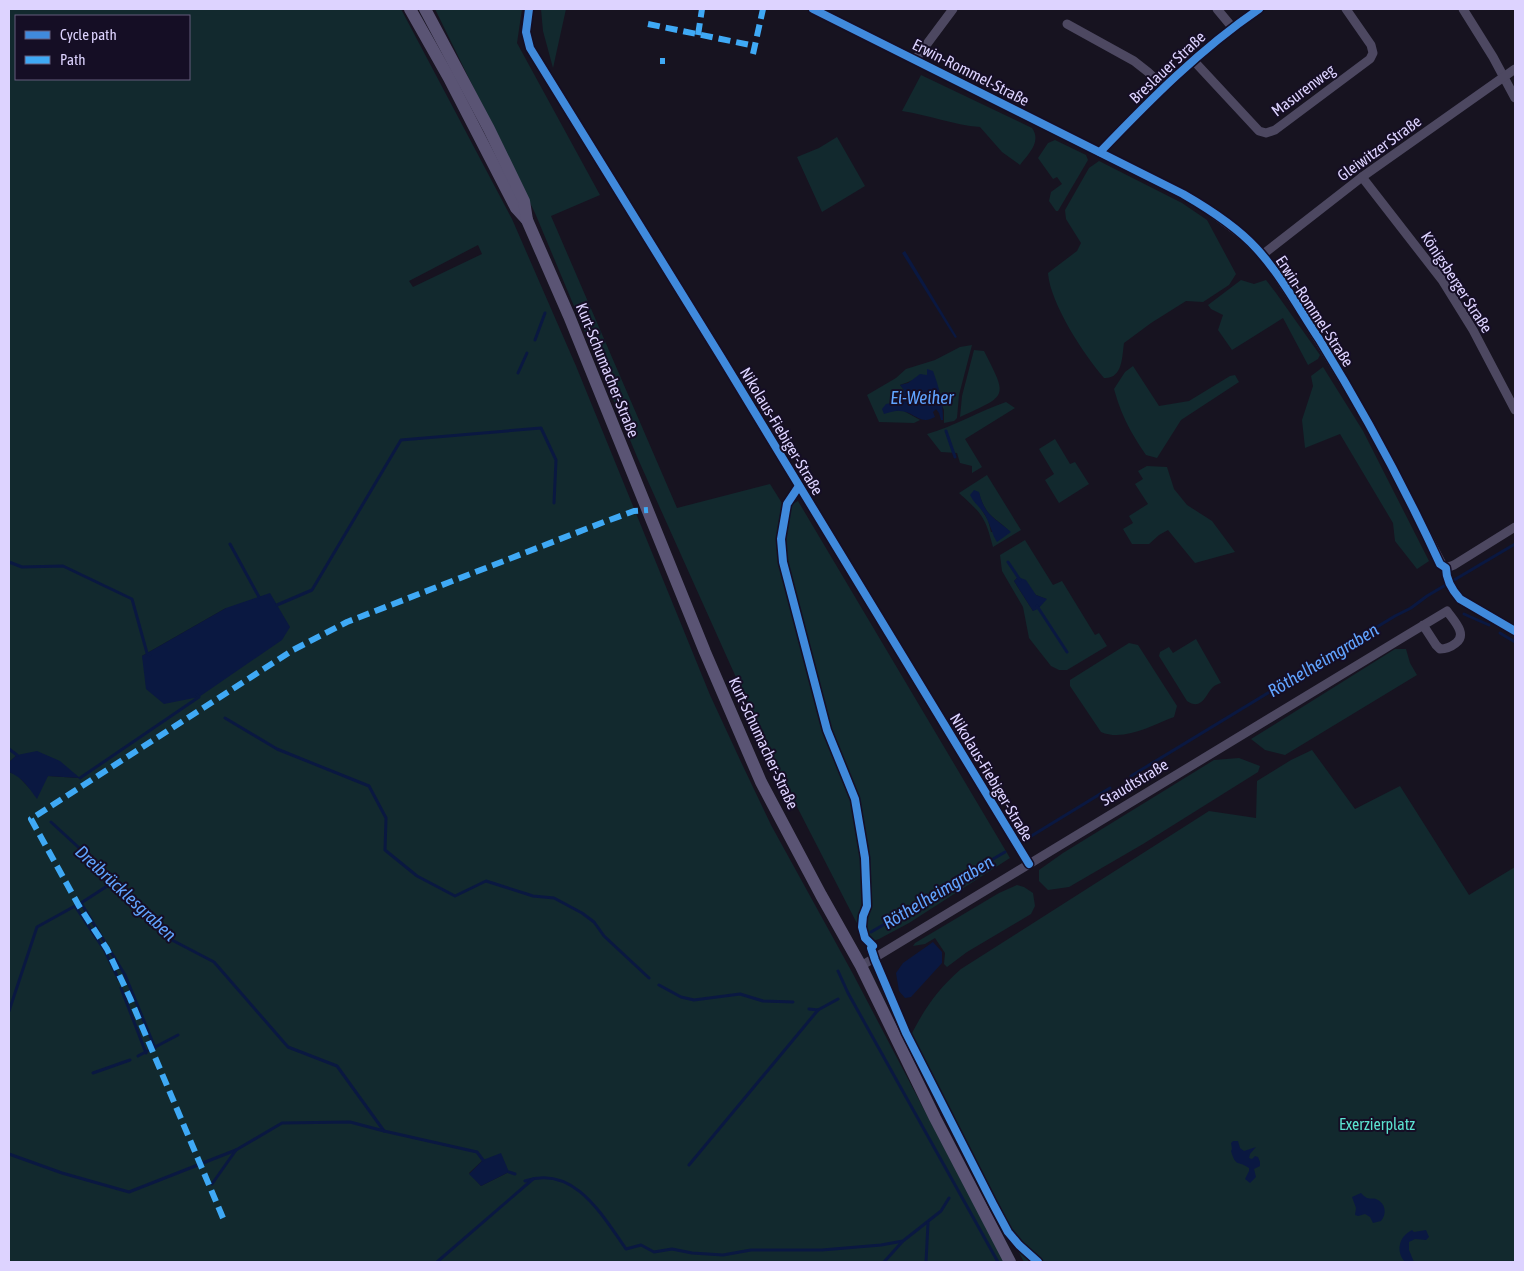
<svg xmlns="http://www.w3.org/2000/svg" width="1524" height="1271" font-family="'Asap Condensed',sans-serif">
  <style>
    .green { fill: #12292e; fill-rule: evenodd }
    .water { fill: #0a1841 }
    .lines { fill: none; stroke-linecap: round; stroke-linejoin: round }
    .stream { stroke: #0a1841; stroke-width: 3 }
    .street { stroke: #4d4861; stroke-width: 9 }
    .secondary { stroke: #5a5474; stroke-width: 12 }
    .quiet { stroke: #3fa9f5; stroke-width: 6; stroke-dasharray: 12 6; stroke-linecap: butt }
    .cycleway-casing { stroke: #150e25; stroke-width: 11 }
    .cycleway { stroke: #408adc; stroke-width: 8 }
    .labels { text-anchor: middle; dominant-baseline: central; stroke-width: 4; stroke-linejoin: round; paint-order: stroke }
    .street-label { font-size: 16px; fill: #ddd3ff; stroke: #150e25 }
    .park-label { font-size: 16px; fill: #5be2d0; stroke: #150e25 }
    .water-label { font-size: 18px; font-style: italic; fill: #61a4ff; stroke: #150e25 }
  </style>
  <rect width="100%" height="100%" fill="#171320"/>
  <g class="green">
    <path d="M9 9H401L512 219 576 366 710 695 741 762 771 825 853 974 1004 1262H9V772L17 775 30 789 48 776 79 778 17 755 9 762ZM16 16H189V79H16ZM478 245 482 254 413 287 409 281ZM226 608 290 627 142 656ZM483 1160 509 1172 481 1186 469 1173Z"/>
    <polygon points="435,9 522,9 517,43 600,195 551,216 677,508 770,484 785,508 798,501 1010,858 909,923 879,939 867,943 774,762 638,459 535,213"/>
    <polygon points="541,9 566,9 553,68 543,31"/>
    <path d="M921 75 1032 128C1042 142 1028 154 1020 165L1002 152 980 127C953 125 929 115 902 111Z"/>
    <polygon points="837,137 865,186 822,212 797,157 819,148"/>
    <polygon points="1055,140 1086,155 1088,160 1058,211 1056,211 1049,201 1051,192 1062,184 1057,177 1053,179 1038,158 1048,143"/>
    <path d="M1099 161 1182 203 1207 220 1236 274 1229 285 1203 302 1186 301 1151 323 1124 343C1122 356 1123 379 1104 378 1084 355 1050 303 1048 273L1077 251 1081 243 1066 219 1065 210 1089 168Z"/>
    <polygon points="1241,280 1254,284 1266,280 1276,293 1320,355 1318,359 1308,365 1283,318 1232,350 1218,330 1223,315 1211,309 1208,305"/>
    <polygon points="972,345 959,395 957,418 954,421 944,423 944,410 927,375 900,385 904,390 904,393 896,393 894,411 902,410 920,420 914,423 879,422 867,395 896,378 906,369 935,360 960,347"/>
    <path d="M974 350 984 351C1008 398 1008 395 960 417L962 396Z"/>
    <path d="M1133 366 1159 406 1189 401 1230 376 1235 375 1239 382 1181 420 1157 458 1146 455C1130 431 1122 417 1114 389L1125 372Z"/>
    <polygon points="1323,367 1363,431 1429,561 1417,569 1395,541 1393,523 1340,434 1305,448 1302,420 1313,386 1311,376"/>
    <path d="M1006 402 1015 408 965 439 982 467 972 473V466L960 463 957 453 941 452 927 434C955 426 979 411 1006 402Z"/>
    <polygon points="1055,439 1070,464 1075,462 1089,484 1059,503 1045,480 1054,474 1039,449"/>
    <polygon points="1147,466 1167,467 1174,489 1187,505 1212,521 1235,552 1195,563 1168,530 1159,535 1149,544 1132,544 1123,529 1133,523 1129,516 1148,504 1135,484 1143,479 1138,471"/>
    <path d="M987 475 1021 530 993 547C985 516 982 514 959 493ZM979 493C986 518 995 516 1010 532H991L988 520 981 509Z"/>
    <path d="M1025 540 1053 585 1062 581 1095 635 1099 633 1107 646 1067 670H1059L1051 666 1029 638 1023 607 1002 571 1000 555ZM1018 577 1036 595 1046 599 1033 611 1014 581Z"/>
    <path d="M1196 639 1221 683C1218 684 1215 685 1213 687 1205 695 1202 711 1187 701L1159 656 1160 652 1169 647 1173 653Z"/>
    <path d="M1129 643 1138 645 1177 706 1174 717C1152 725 1124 742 1101 732L1070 686V680Z"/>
    <polygon points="1395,649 1406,649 1410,663 1417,675 1285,755 1265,750 1251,739"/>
    <path d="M1312 750 1355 809 1400 786 1469 895 1515 867V1262H1024L993 1204 911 1035C925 1008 937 990 961 969L1209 811 1256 818 1257 781 1291 760Z"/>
    <polygon points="1239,758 1260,766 1258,772 1143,844 1069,887 1048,890 1039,881 1039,870 1063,853 1214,760"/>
    <polygon points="1017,885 1024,887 1033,893 1035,906 1031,914 967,952 947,967 944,964 945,953 935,938 925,944 913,946 915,943 999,893"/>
  </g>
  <g class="water">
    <polygon points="905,251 957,337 955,338 902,253"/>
    <path d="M927 369 933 371C939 387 943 402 943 420H941L939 413 936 409 933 412 935 417C919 426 914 411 900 411 895 410 889 413 884 414L882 409 886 404 891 403V394L904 393V390L900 385 908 383 920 374 927 375Z"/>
    <path d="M974 490 979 492C985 516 994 517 1011 532L997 542C992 534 991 527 987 519 983 509 975 505 970 495Z"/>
    <polygon points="1018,577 1026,580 1036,595 1047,599 1038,609 1033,611 1014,581"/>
    <polygon points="270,593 290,627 282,640 199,697 164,704 146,689 142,656 226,608"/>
    <path d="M37 751 60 761 80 778 48 776 37 799C29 788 22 777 9 772V762L17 755Z"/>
    <polygon points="933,942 942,952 942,963 911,997 905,998 899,991 896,973 903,963"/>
    <path d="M1233 1141H1238L1240 1148 1244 1151 1256 1147 1250 1154 1249 1158 1252 1159 1255 1156 1258 1157 1260 1162V1166L1254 1169 1256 1177 1250 1183 1245 1179 1249 1171V1168C1238 1160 1236 1168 1231 1151L1232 1149 1231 1143Z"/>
    <polygon points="501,1153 509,1172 481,1186 469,1174 483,1160"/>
    <path d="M1361 1193C1363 1195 1365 1197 1367 1198 1370 1199 1374 1198 1376 1199 1386 1203 1387 1214 1381 1221L1373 1223 1370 1217 1365 1214 1358 1216 1355 1215 1356 1208 1352 1197Z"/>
    <path d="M1412 1230 1414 1232 1426 1230 1429 1237 1426 1240 1415 1239 1409 1242V1250L1414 1262H1405C1396 1252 1398 1237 1412 1230Z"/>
  </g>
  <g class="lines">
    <g class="stream">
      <polyline points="535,340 545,313"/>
      <polyline points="518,373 527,353"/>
      <polyline points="946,431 955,457"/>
      <polyline points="230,544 259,597"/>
      <polyline points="9,562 22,567 63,566 132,599 147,653 150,655"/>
      <polyline points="1008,562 1020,580"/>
      <polyline points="277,605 312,590 401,440 541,428 556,460 554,503"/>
      <polyline points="1037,606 1067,652"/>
      <polyline points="1464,614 1489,625"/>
      <polyline points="1500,633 1515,642"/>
      <polyline points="225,718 277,749 369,786 386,818 385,850 417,876 455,896 486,881 533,896 554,898 582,913 594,922 604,936 649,978"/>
      <polyline points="9,749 17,755"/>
      <polyline points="1131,776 1395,616 1411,608 1427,596 1515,544"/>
      <polyline points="80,778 199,697 197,695"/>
      <polyline points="51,822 115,881 170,939 214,962 288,1047 337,1066 384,1131"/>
      <polyline points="1028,838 1110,788"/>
      <polyline points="115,881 81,903 125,975 155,1048"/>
      <polyline points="871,932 942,891 949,885 1005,852"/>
      <polyline points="838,971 848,993 998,1262"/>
      <polyline points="659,985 681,997 694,1000 740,994 763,1001 793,1002"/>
      <polyline points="121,988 146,1053"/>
      <polyline points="809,1009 818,1010"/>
      <polyline points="9,1011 37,927 75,906 105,951 119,980"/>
      <polyline points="138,1056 178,1035"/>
      <polyline points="93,1073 130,1060"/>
      <polyline points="9,1154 62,1173 129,1192 236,1150"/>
      <polyline points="689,1165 818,1010 838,999"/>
      <polyline points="509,1172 515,1174"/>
      <path d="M525 1181C574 1164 602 1215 626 1249L641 1245 654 1252 672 1249 692 1253 723 1255 751 1250H822L881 1245 903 1241 941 1211 949 1198"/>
      <polyline points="212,1184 236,1150 282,1123 350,1122 384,1131 477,1152 483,1160"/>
      <polyline points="437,1262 533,1179"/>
      <polyline points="884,1262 902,1242"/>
      <polyline points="926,1262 928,1223"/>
    </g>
    <g class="street">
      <polyline points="529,9 526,32 530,48 721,357 1029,864"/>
      <polyline points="813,9 1183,194 1202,205 1243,236 1262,255 1277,275 1300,310 1366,418 1443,566 1446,568 1454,565 1515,527"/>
      <polyline points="1217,9 1232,27"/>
      <polyline points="1463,9 1493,57 1515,98"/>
      <polyline points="1067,24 1134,61 1148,72 1164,87"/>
      <polyline points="915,60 953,9"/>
      <polyline points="1193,60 1259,131 1266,133 1275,130 1370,59 1373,53 1371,45 1346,9"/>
      <path d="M1100 152C1150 100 1199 50 1259 9"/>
      <polyline points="1362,177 1442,280 1473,330 1515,410"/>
      <polyline points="1262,255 1362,177 1515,69"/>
      <path d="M861 966 1407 635 1447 611C1453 620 1468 634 1456 643 1451 647 1447 649 1440 649L1436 645 1423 625"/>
    </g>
    <g class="secondary">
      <polyline points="410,9 449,78 516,208 527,220"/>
      <polyline points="425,9 489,129 524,201 527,220 569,316 705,652 761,782 821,895 861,966 935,1118 1010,1262"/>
    </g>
    <g class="quiet">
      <polyline points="648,24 755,46"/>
      <polyline points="698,35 702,9"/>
      <polyline points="753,54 763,9"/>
      <polyline points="660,61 665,61"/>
      <polyline points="223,1218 130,998 107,949 79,906 31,819 293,650 347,622 604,522 634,511 648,510"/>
    </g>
    <g class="cycleway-casing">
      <g id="cycleway">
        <polyline points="529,9 526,32 530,48 721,357 1029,864"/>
        <path d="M813 9 1183 194C1209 209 1236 226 1256 248 1281 275 1299 309 1319 339 1364 412 1404 486 1440 564L1446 568C1446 580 1452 590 1460 599L1515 631"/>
        <path d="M1100 152C1150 100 1199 50 1259 9"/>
        <polyline points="799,486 787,504 781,539 783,562 827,730 855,799 865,858 867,906 863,916 862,927 865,938 873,946 871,948 875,960 906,1033 993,1204 1008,1232 1019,1245 1038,1262"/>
      </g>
    </g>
    <use href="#cycleway" class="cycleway"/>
  </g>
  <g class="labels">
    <g class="street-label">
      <text transform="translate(1167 67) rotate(-43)">Breslauer Straße</text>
      <text transform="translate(971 72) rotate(27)">Erwin-Rommel-Straße</text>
      <text transform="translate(1303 90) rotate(-37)">Masurenweg</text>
      <text transform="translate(1379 148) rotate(-36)">Gleiwitzer Straße</text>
      <text transform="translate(1457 282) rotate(57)">Königsberger Straße</text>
      <text transform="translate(1315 311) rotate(57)">Erwin-Rommel-Straße</text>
      <text transform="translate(608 370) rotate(68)">Kurt-Schumacher-Straße</text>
      <text transform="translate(782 431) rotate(59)">Nikolaus-Fiebiger-Straße</text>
      <text transform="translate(764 743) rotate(65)">Kurt-Schumacher-Straße</text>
      <text transform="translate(992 777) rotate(59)">Nikolaus-Fiebiger-Straße</text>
      <text transform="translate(1134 782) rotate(-31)">Staudtstraße</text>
    </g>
    <g class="park-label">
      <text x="1377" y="1124">Exerzierplatz</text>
    </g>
    <g class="water-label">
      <text x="922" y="397">Ei-Weiher</text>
      <text transform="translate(1323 660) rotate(-31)">Röthelheimgraben</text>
      <text transform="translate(938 892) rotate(-31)">Röthelheimgraben</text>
      <text transform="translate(126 893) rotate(43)">Dreibrücklesgraben</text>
    </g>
  </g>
  <rect width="1524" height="1271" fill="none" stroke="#ddd3ff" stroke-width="20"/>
  <rect x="15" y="15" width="175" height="65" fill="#150e25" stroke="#655d7c"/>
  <rect x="25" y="31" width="25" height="8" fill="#408adc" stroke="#655d7c"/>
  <text x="60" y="40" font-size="15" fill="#ddd3ff">Cycle path</text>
  <rect x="25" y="56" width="25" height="8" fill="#3fa9f5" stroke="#655d7c"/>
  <text x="60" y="65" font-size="15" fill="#ddd3ff">Path</text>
</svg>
